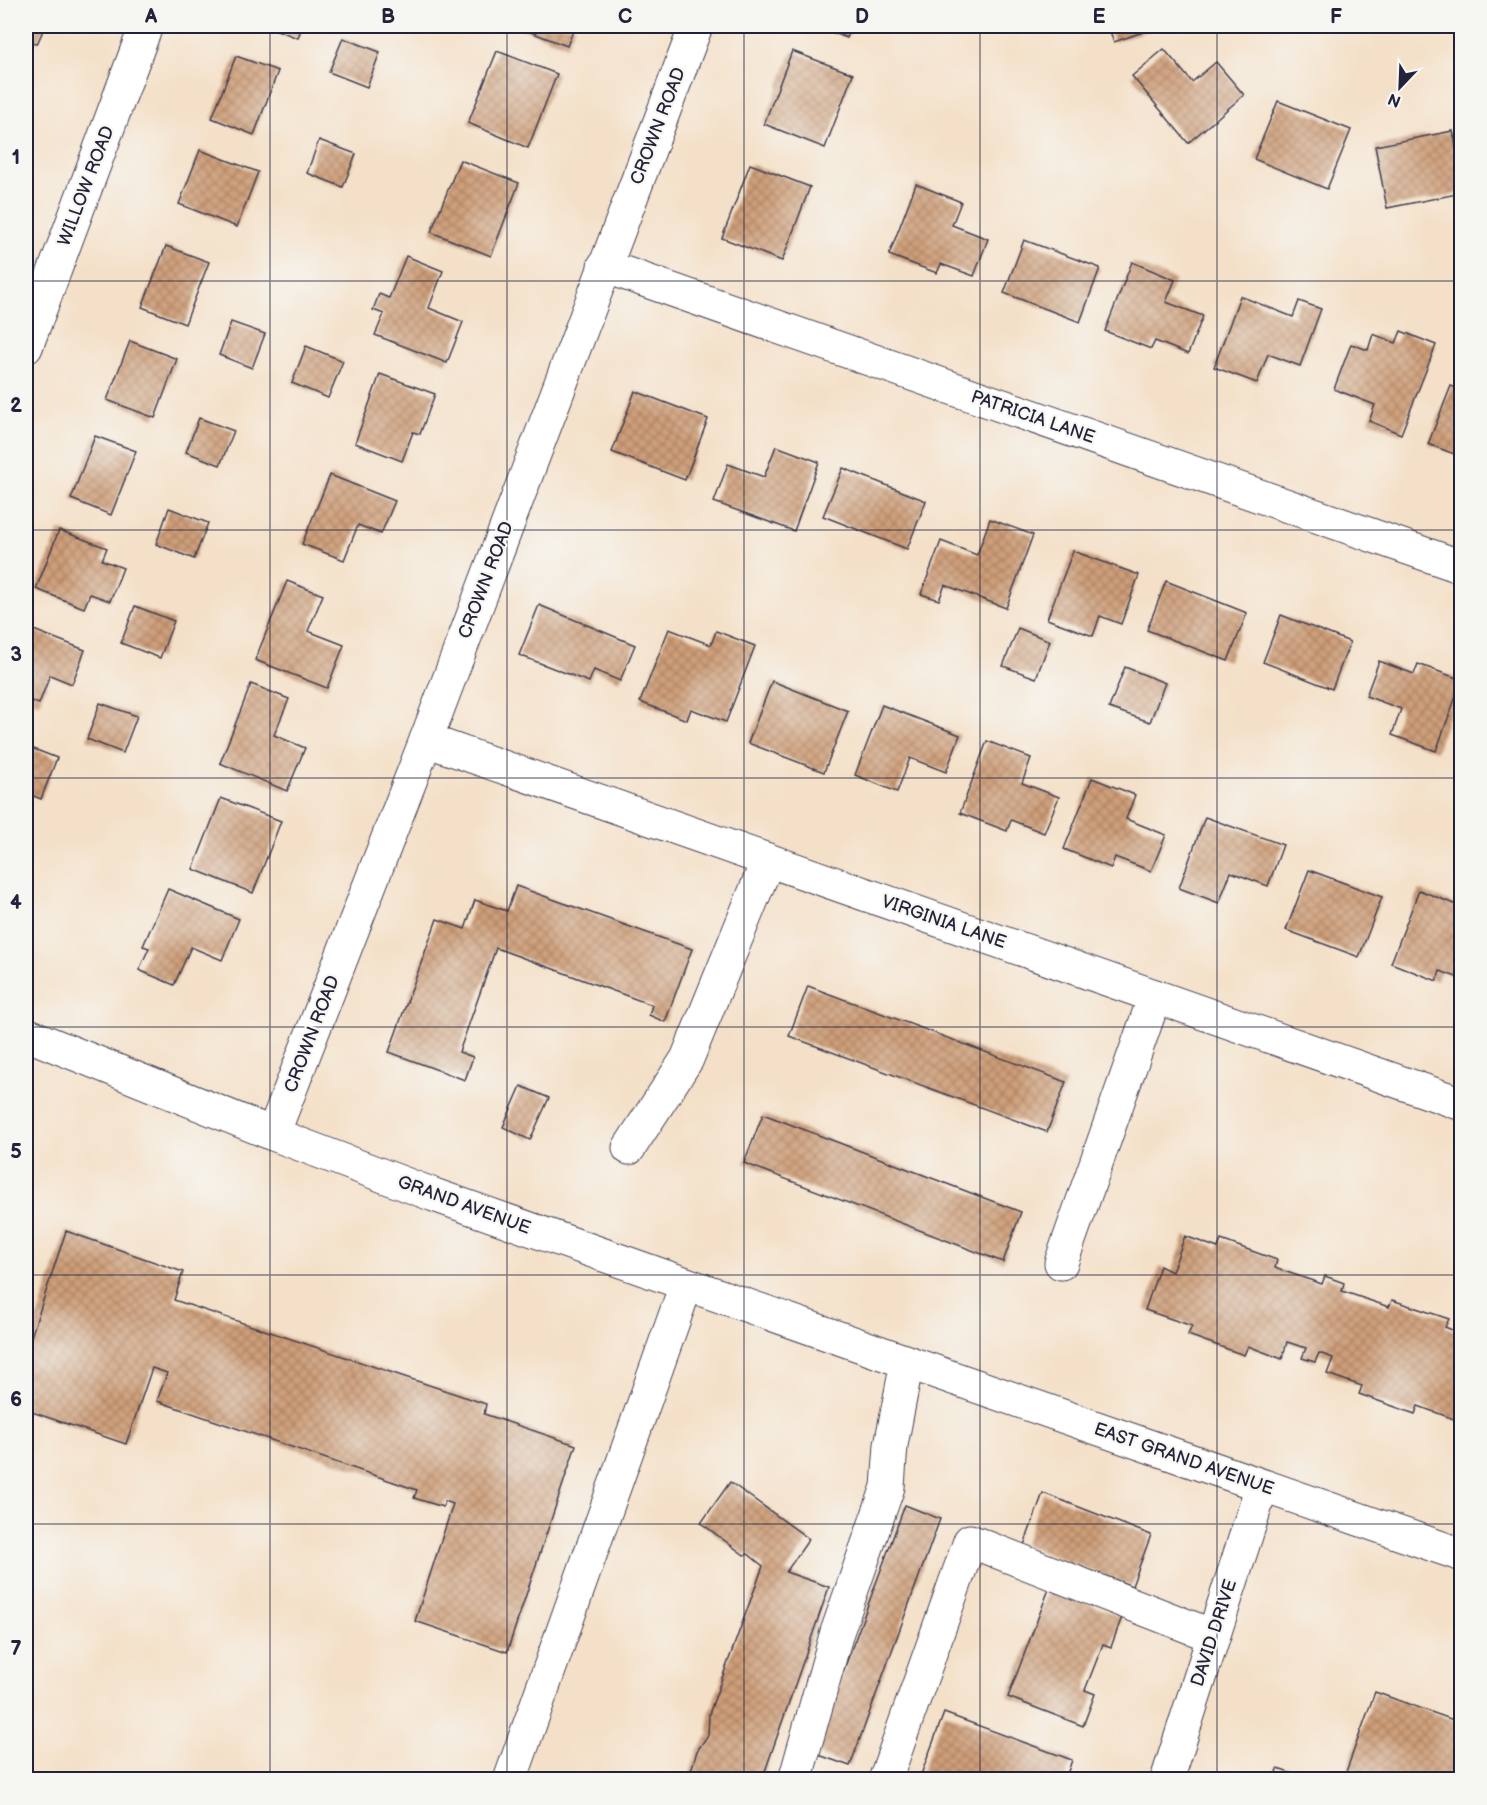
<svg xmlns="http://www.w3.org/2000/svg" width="1487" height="1805" font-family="'Balsamiq Sans',sans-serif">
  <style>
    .building { fill: url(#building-cross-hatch) }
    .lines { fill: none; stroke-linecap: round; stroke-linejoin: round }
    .minor-casing { stroke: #423e50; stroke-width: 35 }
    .major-casing { stroke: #423e50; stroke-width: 35 }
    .minor { stroke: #fff; stroke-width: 33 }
    .major { stroke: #fff; stroke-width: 33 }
    .grid { fill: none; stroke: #22223b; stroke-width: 1.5; stroke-opacity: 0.55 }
    .labels { text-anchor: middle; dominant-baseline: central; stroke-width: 4.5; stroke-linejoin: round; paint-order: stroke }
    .street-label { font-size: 18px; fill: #22223b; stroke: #f6f6f2 }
    .neatline { fill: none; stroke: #22223b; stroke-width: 2 }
    .grid-label { font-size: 20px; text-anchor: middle; font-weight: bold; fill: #22223b }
  </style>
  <defs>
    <pattern id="building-cross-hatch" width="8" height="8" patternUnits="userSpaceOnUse" patternTransform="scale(1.5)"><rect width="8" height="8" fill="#cf9f79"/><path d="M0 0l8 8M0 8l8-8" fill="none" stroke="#a88164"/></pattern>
  </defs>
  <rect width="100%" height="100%" fill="#f6f6f2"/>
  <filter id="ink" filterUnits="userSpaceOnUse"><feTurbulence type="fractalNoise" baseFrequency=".0167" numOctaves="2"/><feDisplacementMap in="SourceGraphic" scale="12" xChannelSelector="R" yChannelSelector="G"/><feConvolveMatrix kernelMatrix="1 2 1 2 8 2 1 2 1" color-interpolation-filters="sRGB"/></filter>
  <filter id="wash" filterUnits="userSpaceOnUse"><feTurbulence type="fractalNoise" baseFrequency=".008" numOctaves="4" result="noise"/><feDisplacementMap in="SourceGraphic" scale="24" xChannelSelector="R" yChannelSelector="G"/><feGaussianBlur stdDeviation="1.35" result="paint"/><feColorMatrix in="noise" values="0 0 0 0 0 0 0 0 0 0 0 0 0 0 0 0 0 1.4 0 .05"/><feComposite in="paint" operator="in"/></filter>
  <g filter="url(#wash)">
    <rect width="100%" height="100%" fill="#f4e0c8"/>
    <g id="blocks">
      <g class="building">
        <polygon points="26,26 45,26 37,44 26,39"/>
        <polygon points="266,26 302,26 298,38"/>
        <polygon points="515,26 575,26 567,46"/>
        <polygon points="816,26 852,26 847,38"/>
        <polygon points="1108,26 1160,26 1114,42"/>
        <polygon points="343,38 380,52 367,87 329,72"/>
        <polygon points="1164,49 1192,82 1216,62 1244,95 1188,143 1132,76"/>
        <polygon points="497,51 557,74 528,148 468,123"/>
        <polygon points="792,51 853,74 825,148 764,124"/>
        <polygon points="236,56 278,71 254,135 212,118"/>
        <polygon points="1278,101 1351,130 1327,189 1254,159"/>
        <polygon points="1453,131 1462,176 1462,193 1387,208 1375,146"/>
        <polygon points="319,140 356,154 343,187 307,173"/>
        <polygon points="200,150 258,172 237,227 179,204"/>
        <polygon points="460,160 519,183 491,256 431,232"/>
        <polygon points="750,164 810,187 782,261 722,238"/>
        <polygon points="916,184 961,202 952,225 988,239 974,276 941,264 937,273 889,255"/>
        <polygon points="1024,240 1100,268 1080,322 1004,293"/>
        <polygon points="166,246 209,262 185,324 142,307"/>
        <polygon points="406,256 443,271 429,308 463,322 447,363 375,335 384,314 373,310 379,294 389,298"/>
        <polygon points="1132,262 1175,280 1166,302 1203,316 1188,354 1155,341 1151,349 1105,331"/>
        <polygon points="1240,296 1293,317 1299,301 1321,309 1300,366 1268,354 1257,383 1214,367"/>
        <polygon points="231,322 265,334 252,368 219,355"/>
        <polygon points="1401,331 1436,345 1401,434 1369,421 1375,405 1334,389 1351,344 1368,350 1373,334 1396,343"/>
        <polygon points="130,341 177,359 155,418 107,400"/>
        <polygon points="306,346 343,361 328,398 292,383"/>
        <polygon points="380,374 435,394 420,434 413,432 402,461 355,443"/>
        <polygon points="1451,386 1462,390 1462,457 1428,444"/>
        <polygon points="635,391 708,419 685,480 612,452"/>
        <polygon points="199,418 234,431 220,465 186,452"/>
        <polygon points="95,436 136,451 111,515 71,499"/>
        <polygon points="776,446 819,462 794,531 714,502 728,464 764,477"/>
        <polygon points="843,468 926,501 907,549 823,516"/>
        <polygon points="330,475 395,501 381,534 358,525 344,560 302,544"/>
        <polygon points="169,508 208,523 194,559 156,544"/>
        <polygon points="990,519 1033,535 1006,608 945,585 939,600 921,594 941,541 977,555"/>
        <polygon points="59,530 107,548 102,560 123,568 110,601 90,594 84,608 36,589"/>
        <polygon points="1073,551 1139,575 1121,624 1100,616 1093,636 1047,619"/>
        <polygon points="287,581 323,595 308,631 344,645 327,688 255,660"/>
        <polygon points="1166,581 1247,613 1228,661 1147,630"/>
        <polygon points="539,605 635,645 620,681 594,670 589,682 519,655"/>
        <polygon points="135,606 174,621 160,658 121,643"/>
        <polygon points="1281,615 1350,642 1332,689 1263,662"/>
        <polygon points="26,627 85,650 72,684 50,675 39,704 26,699"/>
        <polygon points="1018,628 1050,641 1036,678 1003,666"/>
        <polygon points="669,629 711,645 716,631 755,646 726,722 691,709 687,720 640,702"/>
        <polygon points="1379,661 1414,674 1418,664 1462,680 1436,751 1392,735 1401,709 1366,696"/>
        <polygon points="1125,667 1165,683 1150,722 1109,708"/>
        <polygon points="772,681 848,711 824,772 748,743"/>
        <polygon points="251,684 289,699 274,735 305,748 287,791 220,763"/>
        <polygon points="100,703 137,716 123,753 87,739"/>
        <polygon points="882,705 960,735 946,772 910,758 897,792 855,775"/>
        <polygon points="987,741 1031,758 1022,783 1059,797 1044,833 1011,820 1007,831 960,813"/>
        <polygon points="26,746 57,758 41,799 26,793"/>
        <polygon points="1092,778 1135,795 1126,819 1166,835 1151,871 1115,857 1111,868 1064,849"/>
        <polygon points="221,798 281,821 253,893 193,869"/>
        <polygon points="1205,817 1283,845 1268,886 1231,872 1219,903 1179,888"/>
        <polygon points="1309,870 1382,897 1359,957 1286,930"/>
        <polygon points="516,886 692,949 665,1022 649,1015 652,1005 496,948 459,1052 473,1057 465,1080 389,1052 437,919 465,929 475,900 507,911"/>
        <polygon points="168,889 239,919 222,960 191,947 174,985 139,970 149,948 143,946"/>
        <polygon points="1419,890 1462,907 1462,979 1440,971 1437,981 1391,963"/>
        <polygon points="808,986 1066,1082 1047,1132 789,1036"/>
        <polygon points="521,1086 549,1098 530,1140 503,1127"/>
        <polygon points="763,1114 1021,1212 1003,1262 744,1163"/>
        <polygon points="66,1231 183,1272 174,1300 486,1404 484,1414 576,1445 507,1652 415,1621 453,1504 445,1501 443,1507 414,1498 417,1490 157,1401 167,1373 152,1368 126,1444 26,1410 26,1352"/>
        <polygon points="1185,1236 1218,1248 1221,1240 1277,1260 1275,1268 1322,1284 1325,1276 1344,1283 1342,1291 1389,1307 1392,1300 1449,1319 1445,1327 1462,1334 1462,1422 1418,1406 1415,1414 1359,1394 1362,1386 1327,1374 1333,1358 1319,1353 1315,1362 1302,1358 1306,1348 1287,1342 1282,1359 1248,1346 1244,1355 1188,1335 1192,1326 1145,1310 1160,1266 1172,1272"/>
        <polygon points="730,1482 809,1539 786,1572 829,1587 762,1780 688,1780 697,1751 708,1735 709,1714 763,1566 748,1554 744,1555 701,1523"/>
        <polygon points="1043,1493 1151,1535 1132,1586 1024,1545"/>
        <polygon points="905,1505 940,1519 850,1766 813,1753"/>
        <polygon points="1049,1589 1122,1617 1111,1647 1103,1644 1085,1690 1095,1694 1083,1726 1008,1697"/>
        <polygon points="1375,1692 1462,1723 1462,1780 1343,1780"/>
        <polygon points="944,1713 1072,1760 1065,1780 919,1780"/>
        <polygon points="1278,1769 1308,1779 1308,1780 1275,1780"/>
      </g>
    </g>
  </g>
  <g filter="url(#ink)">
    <use href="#blocks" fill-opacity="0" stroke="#423e50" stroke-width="1.5"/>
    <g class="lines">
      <g class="minor-casing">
        <g id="minor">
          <polyline points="604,266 1462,567"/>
          <polyline points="26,347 146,26"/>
          <polyline points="426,740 1462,1104"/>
          <polyline points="273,1134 426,740 696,26"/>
          <polyline points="629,1148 687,1059 768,860"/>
          <polyline points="1061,1263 1155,996"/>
          <polyline points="510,1780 686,1285"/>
          <polyline points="795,1780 837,1632 888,1487 891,1445 907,1362"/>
          <polyline points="885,1780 970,1541 1213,1636"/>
          <polyline points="1167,1780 1262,1486"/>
        </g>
      </g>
      <g class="major-casing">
        <polyline id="major" points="26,1034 273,1134 434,1195 907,1362 1462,1555"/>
      </g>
      <use href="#minor" class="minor"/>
      <use href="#major" class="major"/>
    </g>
  </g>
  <path class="grid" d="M270 26V1780M507 26V1780M744 26V1780M980 26V1780M1217 26V1780M26 281H1462M26 530H1462M26 778H1462M26 1027H1462M26 1275H1462M26 1524H1462"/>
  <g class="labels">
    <g class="street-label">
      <text transform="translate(658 126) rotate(-69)">CROWN ROAD</text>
      <text transform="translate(86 186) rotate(-69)">WILLOW ROAD</text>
      <text transform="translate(1033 417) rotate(19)">PATRICIA LANE</text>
      <text transform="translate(486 580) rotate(-69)">CROWN ROAD</text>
      <text transform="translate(944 922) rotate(19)">VIRGINIA LANE</text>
      <text transform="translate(312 1034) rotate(-69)">CROWN ROAD</text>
      <text transform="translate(464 1205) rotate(20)">GRAND AVENUE</text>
      <text transform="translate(1184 1459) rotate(19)">EAST GRAND AVENUE</text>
      <text transform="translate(1214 1633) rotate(-72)">DAVID DRIVE</text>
    </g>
  </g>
  <rect width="1487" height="1805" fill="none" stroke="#f6f6f2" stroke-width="66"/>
  <g transform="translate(1400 87) rotate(203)" stroke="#f6f6f2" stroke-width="4.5" paint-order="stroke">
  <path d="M0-4.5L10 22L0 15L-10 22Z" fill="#22223b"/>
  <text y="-9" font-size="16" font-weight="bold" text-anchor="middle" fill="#22223b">N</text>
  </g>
  <rect x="33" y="33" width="1421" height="1739" class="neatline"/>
  <g class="grid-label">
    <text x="151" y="23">A</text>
    <text x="388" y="23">B</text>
    <text x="625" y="23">C</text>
    <text x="862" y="23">D</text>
    <text x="1099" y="23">E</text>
    <text x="1336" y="23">F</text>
    <text x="16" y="164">1</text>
    <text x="16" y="412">2</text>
    <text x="16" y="661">3</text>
    <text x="16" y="909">4</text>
    <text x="16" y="1158">5</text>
    <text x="16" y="1406">6</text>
    <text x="16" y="1655">7</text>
  </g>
</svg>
